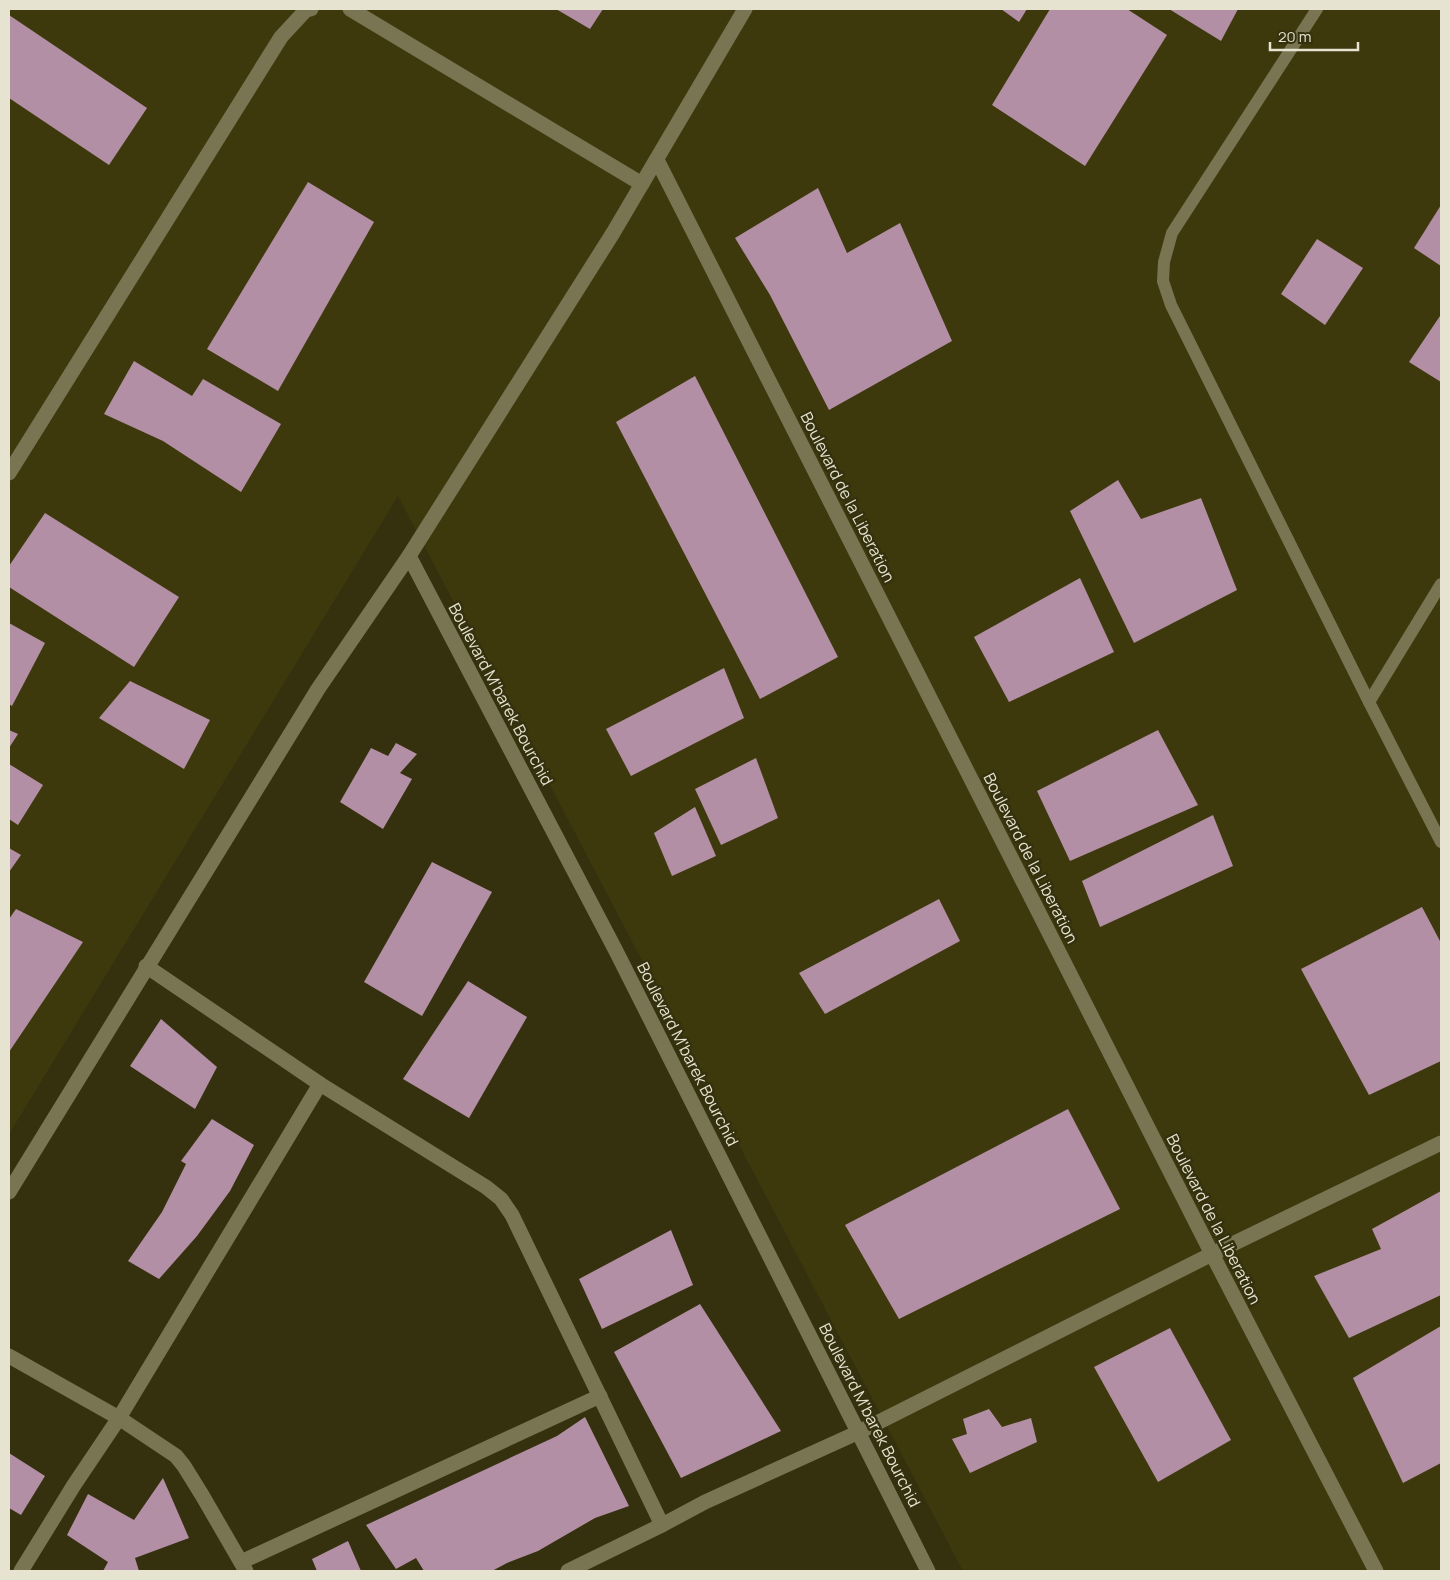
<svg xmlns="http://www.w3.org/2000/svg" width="1450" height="1580" font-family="Manrope,sans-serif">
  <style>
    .built { fill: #3e390d }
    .building { fill: #b28fa4 }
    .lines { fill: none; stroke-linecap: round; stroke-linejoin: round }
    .service { stroke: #797452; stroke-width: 12 }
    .minor { stroke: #797452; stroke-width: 15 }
    .tertiary { stroke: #797452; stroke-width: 15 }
    .labels { text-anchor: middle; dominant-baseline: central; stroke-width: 5; stroke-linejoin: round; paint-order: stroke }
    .street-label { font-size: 16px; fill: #e6e4d1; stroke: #35310f }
  </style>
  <rect width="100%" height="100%" fill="#35310f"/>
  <polygon class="built" points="9,9 1441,9 1441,1571 963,1571 398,496 9,1134"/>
  <g class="building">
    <polygon points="556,9 603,9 590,29"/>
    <polygon points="1001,9 1027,9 1019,22"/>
    <polygon points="1050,9 1127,9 1167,35 1085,166 992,105"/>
    <polygon points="1169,9 1238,9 1221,41"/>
    <polygon points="9,15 147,108 109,165 9,98"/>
    <polygon points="308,182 374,222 278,391 207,349"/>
    <polygon points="818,188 847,253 900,223 952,341 829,410 770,295 735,238"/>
    <polygon points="1441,205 1441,266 1414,248"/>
    <polygon points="1317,239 1363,268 1325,325 1281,294"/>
    <polygon points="1440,316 1441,317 1441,382 1409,362"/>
    <polygon points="134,361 192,396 203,379 281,424 241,492 163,441 104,414"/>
    <polygon points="695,376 838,657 760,699 616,422"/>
    <polygon points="1118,480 1141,519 1201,498 1237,590 1134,643 1070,511"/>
    <polygon points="45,513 179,597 134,667 9,587 9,566"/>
    <polygon points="1080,578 1114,652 1009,702 974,637"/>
    <polygon points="9,623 45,643 12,706 9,704"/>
    <polygon points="724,668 744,718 631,776 606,729"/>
    <polygon points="130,681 210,720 184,769 99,718"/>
    <polygon points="9,730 18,734 9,748"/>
    <polygon points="1158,730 1198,805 1070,861 1037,791"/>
    <polygon points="396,743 417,754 400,773 412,779 383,829 340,802 371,748 388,756"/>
    <polygon points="756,758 778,818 721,845 695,789"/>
    <polygon points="9,764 43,785 18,825 9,819"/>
    <polygon points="695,807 716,856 672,876 654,833"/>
    <polygon points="1213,815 1233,866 1100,927 1082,881"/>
    <polygon points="9,848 21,855 9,872"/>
    <polygon points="432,862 492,892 422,1016 364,982"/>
    <polygon points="939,899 960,941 825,1014 799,973"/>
    <polygon points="1422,907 1441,943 1441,1061 1369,1095 1301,969"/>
    <polygon points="16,909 83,942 9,1052 9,919"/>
    <polygon points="468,981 527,1017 469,1118 403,1079"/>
    <polygon points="161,1019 217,1067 195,1109 130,1066"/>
    <polygon points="1068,1109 1120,1209 899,1319 845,1225"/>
    <polygon points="212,1119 254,1145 230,1191 197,1236 159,1279 128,1261 162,1212 186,1164 181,1161"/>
    <polygon points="1441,1191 1441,1295 1349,1338 1314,1276 1381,1249 1372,1229"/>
    <polygon points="671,1230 693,1285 602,1329 579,1279"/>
    <polygon points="700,1304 781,1431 681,1478 614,1352"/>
    <polygon points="1441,1326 1441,1463 1403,1483 1353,1378"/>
    <polygon points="1170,1328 1231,1440 1158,1482 1094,1367"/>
    <polygon points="989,1409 1002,1427 1031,1418 1037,1442 970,1473 952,1439 967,1434 963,1419"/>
    <polygon points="585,1417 629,1506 595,1518 538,1551 507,1563 492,1571 424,1571 416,1558 396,1569 366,1525 557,1436"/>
    <polygon points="9,1453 45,1476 21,1515 9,1508"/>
    <polygon points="163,1478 189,1538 135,1558 139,1571 103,1571 108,1562 67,1535 88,1494 134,1520"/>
    <polygon points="348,1541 361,1571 317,1571 312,1559"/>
  </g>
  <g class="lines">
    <g class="service">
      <polyline points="1317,9 1172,233 1164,262 1163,281 1171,305 1369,702 1441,842"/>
      <polyline points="1369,702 1441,584"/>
    </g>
    <g class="minor">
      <polyline points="350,9 642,184"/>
      <polyline points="657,160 1212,1254 1376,1571"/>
      <polyline points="9,473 281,37 306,10 311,9"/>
      <polyline points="146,966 320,1084 486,1187 501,1199 512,1215 662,1525"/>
      <polyline points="9,1356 119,1418 176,1456 184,1466 202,1495 246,1571"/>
      <polyline points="241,1562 600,1396"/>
      <polyline points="21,1571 74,1485 119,1418 320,1084"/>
      <polyline points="568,1571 662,1525 705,1502 859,1432 1212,1254 1441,1143"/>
    </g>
    <g class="tertiary">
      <polyline points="409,556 616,951 928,1571"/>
      <polyline points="9,1192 318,689 409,556 613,233 745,9"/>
    </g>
  </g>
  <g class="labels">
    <g class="street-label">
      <text transform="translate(848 497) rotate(63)">Boulevard de la Liberation</text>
      <text transform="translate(501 694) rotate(62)">Boulevard M'barek Bourchid</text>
      <text transform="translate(1031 858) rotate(63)">Boulevard de la Liberation</text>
      <text transform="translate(688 1054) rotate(63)">Boulevard M'barek Bourchid</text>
      <text transform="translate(1214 1219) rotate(63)">Boulevard de la Liberation</text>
      <text transform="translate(870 1415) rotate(63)">Boulevard M'barek Bourchid</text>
    </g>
  </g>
  <rect width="1450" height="1580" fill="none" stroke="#e6e4d1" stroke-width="20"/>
  <path d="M1270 42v8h88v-8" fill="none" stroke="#e6e4d1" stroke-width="2.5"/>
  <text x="1278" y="42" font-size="15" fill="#e6e4d1" stroke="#35310f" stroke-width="4" paint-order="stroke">20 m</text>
</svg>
